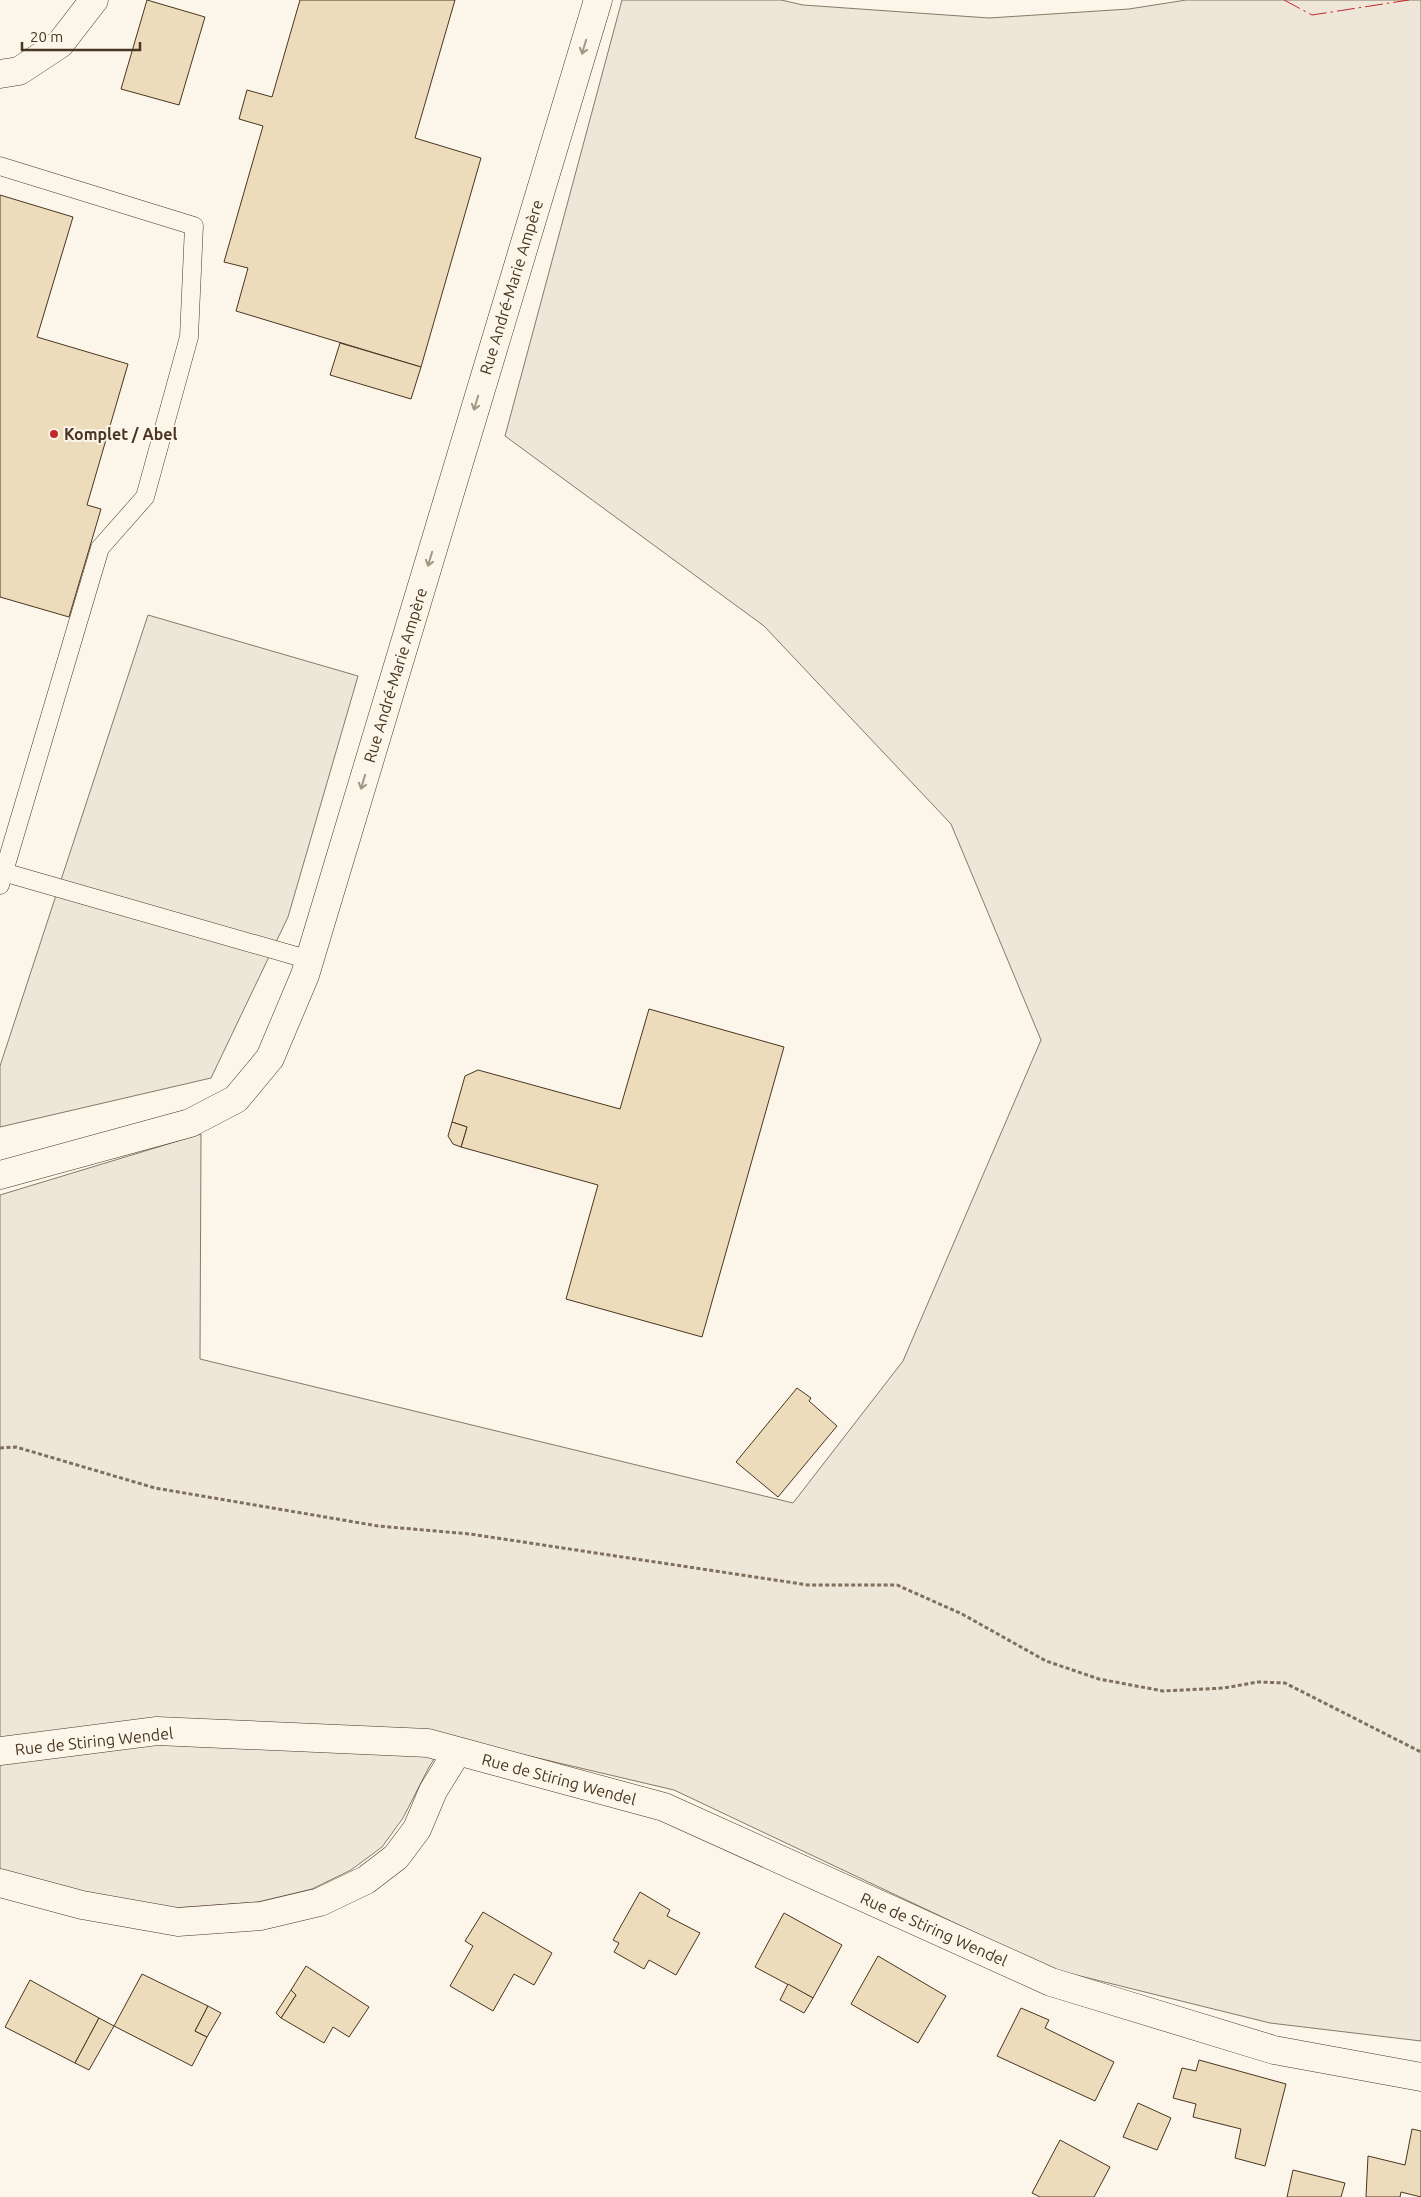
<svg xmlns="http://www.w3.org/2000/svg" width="1421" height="2197" font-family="Ubuntu,sans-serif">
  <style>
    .green { fill: #ede6d9; stroke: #887966 }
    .parking { fill: #ede7d9; stroke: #887966 }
    .building { fill: #ecdcbc; stroke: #4a3520 }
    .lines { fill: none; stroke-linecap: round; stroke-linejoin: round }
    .service-casing { stroke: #4a3520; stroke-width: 19 }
    .minor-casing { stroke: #4a3520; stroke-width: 29 }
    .secondary-casing { stroke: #4a3520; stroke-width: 29 }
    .path { stroke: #7f6f5c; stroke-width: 3; stroke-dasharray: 4 2.5; stroke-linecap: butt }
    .service { stroke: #fbf6e9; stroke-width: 18 }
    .minor { stroke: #fbf6e9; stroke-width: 28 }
    .secondary { stroke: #fbf6e9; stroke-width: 28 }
    .power { stroke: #c62828; stroke-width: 1; stroke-dasharray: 18 4 2.5 4; stroke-linecap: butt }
    .oneway { stroke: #a29684 }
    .poi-dot { fill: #c62828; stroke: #fbf6e9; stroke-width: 2 }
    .labels { text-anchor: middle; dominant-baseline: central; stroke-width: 4; stroke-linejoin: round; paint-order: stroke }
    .street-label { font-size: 16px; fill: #4a3520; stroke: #fbf6e9 }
    .poi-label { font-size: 16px; font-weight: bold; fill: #4a3520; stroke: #fbf6e9; text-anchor: start }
  </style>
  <rect width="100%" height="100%" fill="#fbf6e9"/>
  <polygon class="green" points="622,0 781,0 803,5 989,18 1129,9 1186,0 1421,0 1421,2041 1270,2023 1052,1969 674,1790 448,1737 429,1767 403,1818 382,1847 351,1870 312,1889 258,1902 173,1908 81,1891 0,1870 0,1195 201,1134 200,1359 793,1503 903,1361 1041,1040 951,824 764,626 505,436"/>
  <polygon class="parking" points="148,615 358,676 288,917 211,1078 0,1127 0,1066"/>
  <g class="building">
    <polygon points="147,0 205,17 179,105 121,89"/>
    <polygon points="300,0 455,0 415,138 481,158 421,367 236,311 248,268 224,262 263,126 239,119 247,90 272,97"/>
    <polygon points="0,195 73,217 37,337 128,364 87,505 101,509 69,617 0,597"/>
    <polygon points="340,343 421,367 411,399 330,375"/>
    <polygon points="649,1009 784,1047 702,1337 566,1299 598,1185 461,1147 467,1127 452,1122 465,1076 478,1070 620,1109"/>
    <polygon points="452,1122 467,1127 461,1147 453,1144 448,1136"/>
    <polygon points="797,1388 811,1398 809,1401 837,1426 778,1497 736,1462"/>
    <polygon points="640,1892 670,1910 667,1916 700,1933 676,1975 649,1960 644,1969 614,1952 619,1943 613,1940"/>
    <polygon points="483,1912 552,1953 534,1985 514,1974 493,2011 450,1986 473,1946 465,1941"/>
    <polygon points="784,1913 842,1945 813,1998 755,1967"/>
    <polygon points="878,1956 946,1996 918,2043 851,2004"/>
    <polygon points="306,1966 369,2007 349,2037 333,2027 324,2043 281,2018 296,1995 291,1990"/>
    <polygon points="142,1974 208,2006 195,2031 207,2037 192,2066 114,2026"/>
    <polygon points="30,1980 99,2018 75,2063 5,2027"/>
    <polygon points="788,1984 813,1998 804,2013 780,2000"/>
    <polygon points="291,1990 296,1995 281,2018 276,2013"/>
    <polygon points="208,2006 221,2013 207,2037 195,2031"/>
    <polygon points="1021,2008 1049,2020 1045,2028 1114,2062 1095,2101 997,2056"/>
    <polygon points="99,2018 114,2026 89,2070 75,2063"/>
    <polygon points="1199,2060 1286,2084 1265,2166 1235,2158 1241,2129 1193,2117 1196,2104 1173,2098 1182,2068 1196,2071"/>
    <polygon points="1138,2103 1171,2118 1157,2150 1123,2137"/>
    <polygon points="1412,2129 1421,2131 1421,2197 1401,2192 1400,2197 1366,2197 1368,2156 1405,2165"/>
    <polygon points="1060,2140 1110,2167 1094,2197 1040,2197 1032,2193"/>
    <polygon points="1293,2170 1345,2183 1341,2197 1287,2197"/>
  </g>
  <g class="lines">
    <g class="service-casing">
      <g id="service">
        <polyline points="0,166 194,226 189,337 145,497 100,548 0,885"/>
        <polyline points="3,872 310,960"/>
      </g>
    </g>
    <g class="minor-casing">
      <g id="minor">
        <polyline points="0,74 19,71 60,44 94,0"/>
        <polyline points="0,1175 190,1123 236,1099 270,1058 305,975 598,0"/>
        <polyline points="0,1883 82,1905 178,1922 261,1916 320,1902 366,1880 396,1857 417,1829 433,1791 457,1752"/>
      </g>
    </g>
    <g class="secondary-casing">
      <polyline id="secondary" points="0,1751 157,1731 428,1743 664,1807 1051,1982 1274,2050 1421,2077"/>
    </g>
    <polyline class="path" points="0,1448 16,1447 155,1488 378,1526 470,1534 808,1585 897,1585 962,1614 1046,1661 1099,1679 1163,1691 1224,1688 1258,1682 1285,1683 1421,1752"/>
    <use href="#service" class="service"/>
    <use href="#minor" class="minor"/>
    <use href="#secondary" class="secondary"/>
    <polyline class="power" points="1284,0 1312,15 1409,0"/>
  </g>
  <defs><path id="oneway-shaft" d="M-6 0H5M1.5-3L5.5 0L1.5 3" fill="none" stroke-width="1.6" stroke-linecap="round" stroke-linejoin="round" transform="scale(1.25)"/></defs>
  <g class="oneway">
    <use href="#oneway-shaft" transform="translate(584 47) rotate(107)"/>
    <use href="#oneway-shaft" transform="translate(476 403) rotate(107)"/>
    <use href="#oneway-shaft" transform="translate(430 559) rotate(107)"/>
    <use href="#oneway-shaft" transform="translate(363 782) rotate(107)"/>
  </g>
  <circle class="poi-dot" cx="54" cy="434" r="5"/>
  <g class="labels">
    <g class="street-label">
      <text transform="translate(511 287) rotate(-73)">Rue André-Marie Ampère</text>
      <text transform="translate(395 675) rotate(-73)">Rue André-Marie Ampère</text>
      <text transform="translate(94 1741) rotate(-6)">Rue de Stiring Wendel</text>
      <text transform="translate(559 1779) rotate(15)">Rue de Stiring Wendel</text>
      <text transform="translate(934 1929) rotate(24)">Rue de Stiring Wendel</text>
    </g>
    <g class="poi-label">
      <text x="64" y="434">Komplet / Abel</text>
    </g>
  </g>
  <path d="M22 42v8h118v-8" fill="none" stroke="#4a3520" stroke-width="2.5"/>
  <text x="30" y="42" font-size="15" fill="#4a3520" stroke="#fbf6e9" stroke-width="4" paint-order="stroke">20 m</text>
</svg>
